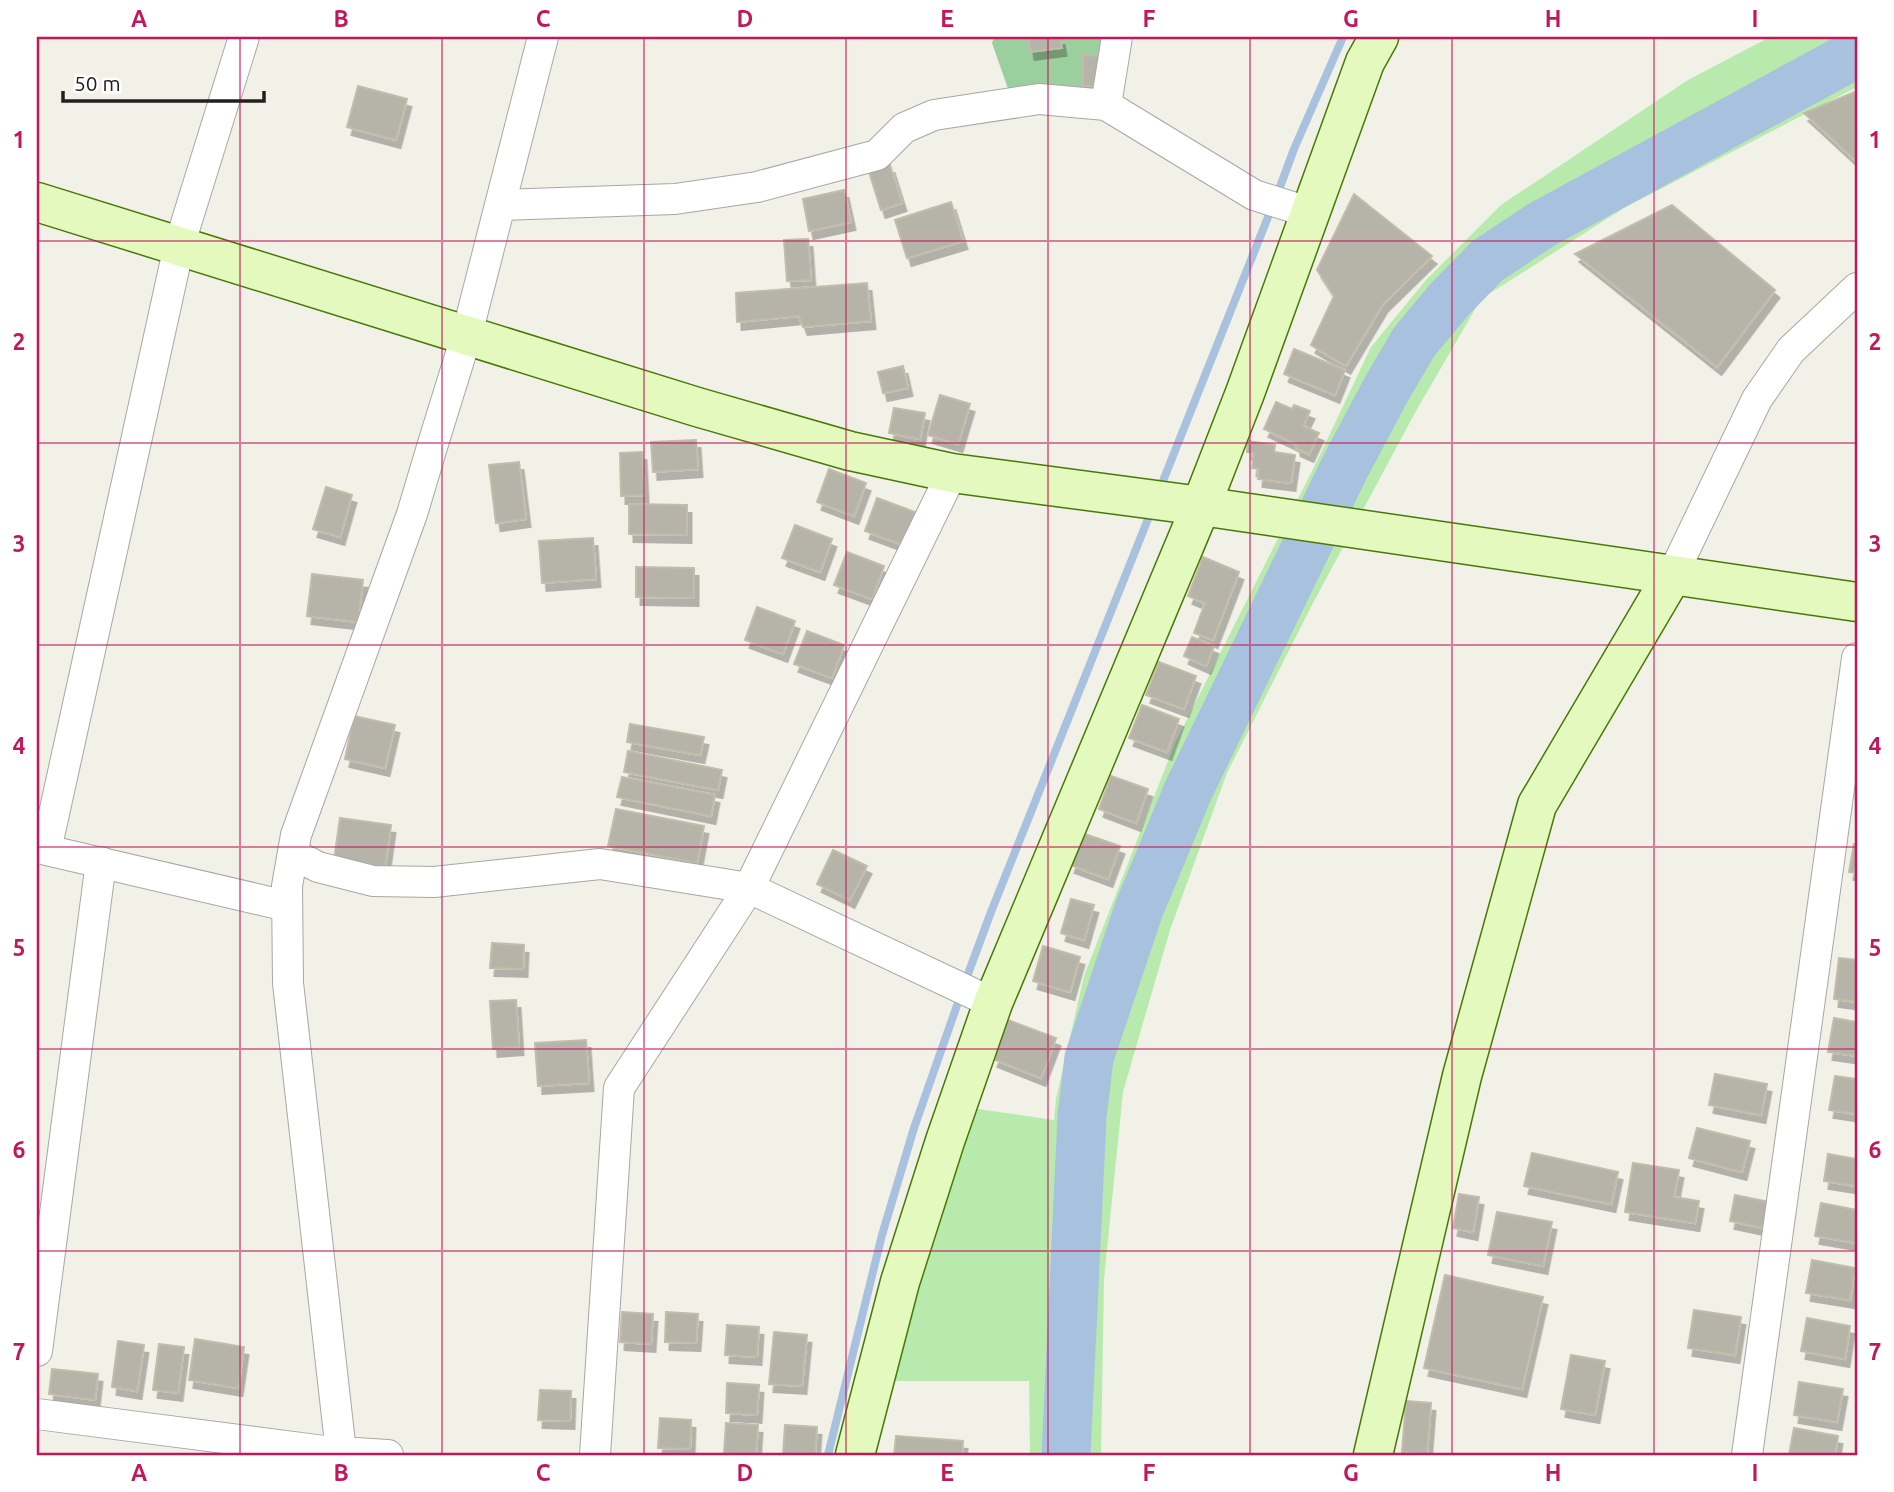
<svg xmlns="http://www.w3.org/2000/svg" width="1894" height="1492" font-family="Ubuntu,sans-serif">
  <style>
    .grass { fill: #b8eaae }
    .forest { fill: #9ccf9e }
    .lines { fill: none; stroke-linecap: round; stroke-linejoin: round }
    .stream { stroke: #a8c1de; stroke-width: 8 }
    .river { stroke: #a8c1de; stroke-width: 49 }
    .building { fill: #b6b4a9; stroke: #c2bca9; stroke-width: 2; filter: url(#shadow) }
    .street-casing { stroke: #a7a7a7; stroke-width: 32 }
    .secondary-casing { stroke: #487906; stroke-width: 41 }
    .street { stroke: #fff; stroke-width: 30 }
    .secondary { stroke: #e3f9bd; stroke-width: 38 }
    .grid { fill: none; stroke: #c2185b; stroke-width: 2; stroke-opacity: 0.55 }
    .neatline { fill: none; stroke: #c2185b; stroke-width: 2.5 }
    .grid-label { font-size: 23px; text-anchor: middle; font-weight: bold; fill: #c2185b }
  </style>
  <defs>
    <filter id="shadow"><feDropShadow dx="4.5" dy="8" stdDeviation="0" flood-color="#0004"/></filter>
  </defs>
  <rect width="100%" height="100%" fill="#f1f1e7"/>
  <polygon class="grass" points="1770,37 1857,37 1857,87 1624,208 1481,299 1416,411 1312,605 1227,773 1170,930 1123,1092 1104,1279 1101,1455 1030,1455 1029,1381 879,1381 957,1106 1054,1120 1056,1099 1084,976 1175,743 1318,459 1371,347 1426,280 1501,205 1688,80"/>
  <polygon class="forest" points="994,37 1117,37 1106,105 1013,103 992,43"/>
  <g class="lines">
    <g class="stream">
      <polyline points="1277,195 1294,149 1343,37"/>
      <polyline points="1159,491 1272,207"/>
      <polyline points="965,982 991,912 1152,509"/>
      <polyline points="828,1455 882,1235 914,1128 961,994"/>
    </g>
    <polyline class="river" points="1066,1455 1082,1117 1089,1058 1139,909 1188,791 1345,467 1387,388 1414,342 1449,300 1487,261 1541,225 1857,53"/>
  </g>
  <g class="building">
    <polygon points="1028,37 1060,37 1062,48 1030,52"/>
    <polygon points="1083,55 1101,56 1100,87 1083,86"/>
    <polygon points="358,86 407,99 396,140 347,127"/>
    <polygon points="1857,91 1857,162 1804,113"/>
    <polygon points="890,165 902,203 881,210 869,172"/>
    <polygon points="844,190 851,222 809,231 803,199"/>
    <polygon points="1354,194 1432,256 1383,304 1346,366 1311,345 1334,296 1317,270"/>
    <polygon points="951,202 963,241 907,258 895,220"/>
    <polygon points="1672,205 1775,290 1717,367 1575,254"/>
    <polygon points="808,239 811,280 787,281 784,240"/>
    <polygon points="867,283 871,321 803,327 799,316 737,322 736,293"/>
    <polygon points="1294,349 1345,370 1335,395 1284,374"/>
    <polygon points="903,366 908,388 883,393 878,372"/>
    <polygon points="940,395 970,404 958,444 928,435"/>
    <polygon points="1276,402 1292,409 1294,405 1310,411 1303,426 1319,433 1309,454 1296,448 1296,444 1264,429"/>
    <polygon points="894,408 925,413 920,439 889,433"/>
    <polygon points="696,440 698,469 653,472 651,442"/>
    <polygon points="1248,441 1275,445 1274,452 1295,455 1291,483 1258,479 1259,469 1252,468 1254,453 1247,452"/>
    <polygon points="642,452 644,495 621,496 620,453"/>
    <polygon points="519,462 526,519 496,523 489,465"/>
    <polygon points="829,469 866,483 854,516 817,502"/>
    <polygon points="326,487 352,495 340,537 313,529"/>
    <polygon points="877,498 915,512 903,545 865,531"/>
    <polygon points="629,504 687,505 687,535 629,534"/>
    <polygon points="795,525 832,539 820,572 782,558"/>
    <polygon points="593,538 596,579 542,583 539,541"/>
    <polygon points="847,552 884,566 872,599 834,585"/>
    <polygon points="1203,557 1239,572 1213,640 1194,633 1205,603 1188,596"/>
    <polygon points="636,567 694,568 694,598 636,597"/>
    <polygon points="312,574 363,580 358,622 307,616"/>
    <polygon points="757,607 795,621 783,654 745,640"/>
    <polygon points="807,631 844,645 832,678 794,664"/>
    <polygon points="1192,637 1214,646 1206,666 1184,656"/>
    <polygon points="1159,662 1196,676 1184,709 1146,695"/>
    <polygon points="1142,705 1179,719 1167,752 1129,738"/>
    <polygon points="354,716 395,725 385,768 345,759"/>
    <polygon points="630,724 704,737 700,755 627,742"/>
    <polygon points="628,751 722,770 718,790 624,772"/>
    <polygon points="1111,776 1148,789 1136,823 1099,809"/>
    <polygon points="622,777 715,795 711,816 617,797"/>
    <polygon points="616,809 704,826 697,863 608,846"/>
    <polygon points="340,818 391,825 385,867 334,860"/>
    <polygon points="1082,833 1120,846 1108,879 1070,865"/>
    <polygon points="1854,844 1857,844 1857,873 1849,872"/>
    <polygon points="833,850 867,866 850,900 817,884"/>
    <polygon points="1071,899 1094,905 1084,940 1061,933"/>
    <polygon points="492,943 524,945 523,969 490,968"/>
    <polygon points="1043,946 1080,957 1070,992 1033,981"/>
    <polygon points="1839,958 1857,960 1857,1002 1834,999"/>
    <polygon points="516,1000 519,1047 493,1049 490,1001"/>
    <polygon points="1834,1018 1857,1022 1857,1056 1828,1052"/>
    <polygon points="1008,1020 1056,1038 1041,1078 993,1059"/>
    <polygon points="586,1040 589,1083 538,1086 535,1043"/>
    <polygon points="1715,1074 1767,1084 1761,1115 1709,1105"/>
    <polygon points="1835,1076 1857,1079 1857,1114 1829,1110"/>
    <polygon points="1697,1128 1750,1141 1742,1172 1689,1158"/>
    <polygon points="1532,1153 1618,1172 1611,1204 1524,1186"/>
    <polygon points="1828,1154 1857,1159 1857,1186 1824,1181"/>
    <polygon points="1633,1163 1679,1170 1674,1197 1699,1201 1695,1223 1625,1212"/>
    <polygon points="1459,1194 1479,1197 1473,1232 1453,1228"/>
    <polygon points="1735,1195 1769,1202 1764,1228 1730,1221"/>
    <polygon points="1821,1203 1857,1210 1857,1243 1815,1236"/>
    <polygon points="1497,1212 1552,1222 1543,1266 1488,1255"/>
    <polygon points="1812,1260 1855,1268 1850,1300 1806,1293"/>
    <polygon points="1445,1275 1543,1297 1522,1389 1424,1368"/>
    <polygon points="1694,1310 1741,1317 1735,1355 1688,1348"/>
    <polygon points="622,1312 653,1314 651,1344 620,1342"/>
    <polygon points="666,1312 698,1314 696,1343 665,1342"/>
    <polygon points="1807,1318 1850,1326 1845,1359 1801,1351"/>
    <polygon points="727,1325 759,1327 757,1357 725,1355"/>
    <polygon points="774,1332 807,1335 802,1386 769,1384"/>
    <polygon points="195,1339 244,1347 238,1388 189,1380"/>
    <polygon points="118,1341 144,1345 137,1391 112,1387"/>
    <polygon points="159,1344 184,1347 178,1393 153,1390"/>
    <polygon points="1571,1355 1605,1361 1595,1415 1561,1409"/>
    <polygon points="52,1369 98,1374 95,1400 49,1394"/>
    <polygon points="1799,1382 1843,1389 1837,1422 1794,1415"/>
    <polygon points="727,1383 759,1385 757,1415 726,1413"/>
    <polygon points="540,1390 571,1391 570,1421 538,1420"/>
    <polygon points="1406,1401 1431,1403 1427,1455 1402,1452"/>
    <polygon points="660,1418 691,1420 690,1449 658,1448"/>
    <polygon points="726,1423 758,1425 756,1455 724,1453"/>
    <polygon points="785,1425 817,1427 815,1455 783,1455"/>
    <polygon points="1794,1428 1838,1436 1835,1455 1789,1455"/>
    <polygon points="896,1436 963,1441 962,1455 894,1455"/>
  </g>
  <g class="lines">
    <g class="street-casing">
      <g id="street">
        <polyline points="244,37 179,246 46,850 287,906"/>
        <polyline points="1106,105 1117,37"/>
        <polyline points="501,205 675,199 757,187 877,155 904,128 934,115 1039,99 1106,105 1254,195 1311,213"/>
        <polyline points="1672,576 1757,399 1791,350 1857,288"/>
        <polyline points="293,854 318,867 373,881 434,882 600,864 749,888 993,1003"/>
        <polyline points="37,1351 101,862"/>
        <polyline points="37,1414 324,1451 388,1455"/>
        <polyline points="341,1452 288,983 287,886 296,835 412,514 432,447 467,334 543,37"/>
        <polyline points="595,1455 619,1088 749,888 952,473"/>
        <polyline points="1747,1455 1857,658"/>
      </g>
    </g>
    <g class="secondary-casing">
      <g id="secondary">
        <polyline points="37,202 697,407 850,451 952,473 1201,506 1857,602"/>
        <polyline points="855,1455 900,1282 945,1141 993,1003 1201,506 1245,393 1365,62 1379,37"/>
        <polyline points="1373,1455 1462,1076 1537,805 1672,576"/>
      </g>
    </g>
    <use href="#street" class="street"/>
    <use href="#secondary" class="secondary"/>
  </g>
  <path class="grid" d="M240 37V1455M442 37V1455M644 37V1455M846 37V1455M1048 37V1455M1250 37V1455M1452 37V1455M1654 37V1455M37 241H1857M37 443H1857M37 645H1857M37 847H1857M37 1049H1857M37 1251H1857"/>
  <rect width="1894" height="1492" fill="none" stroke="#ffffff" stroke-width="77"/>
  <path d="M63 91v10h201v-10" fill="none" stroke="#202020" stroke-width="3.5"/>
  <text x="74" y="91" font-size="21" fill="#202020" stroke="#ffffff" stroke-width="5" paint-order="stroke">50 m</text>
  <rect x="38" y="38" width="1818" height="1416" class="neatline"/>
  <g class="grid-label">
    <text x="139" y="27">A</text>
    <text x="341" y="27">B</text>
    <text x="543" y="27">C</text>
    <text x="745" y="27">D</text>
    <text x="947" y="27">E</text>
    <text x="1149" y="27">F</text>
    <text x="1351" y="27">G</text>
    <text x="1553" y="27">H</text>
    <text x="1755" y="27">I</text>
    <text x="19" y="148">1</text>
    <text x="1875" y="148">1</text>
    <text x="19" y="350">2</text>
    <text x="1875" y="350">2</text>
    <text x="19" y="552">3</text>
    <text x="1875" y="552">3</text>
    <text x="19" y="754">4</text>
    <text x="1875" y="754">4</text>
    <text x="19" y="956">5</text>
    <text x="1875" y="956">5</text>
    <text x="19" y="1158">6</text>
    <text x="1875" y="1158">6</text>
    <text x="19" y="1360">7</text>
    <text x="1875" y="1360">7</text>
    <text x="139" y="1481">A</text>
    <text x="341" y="1481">B</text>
    <text x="543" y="1481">C</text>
    <text x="745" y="1481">D</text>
    <text x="947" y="1481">E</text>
    <text x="1149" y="1481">F</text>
    <text x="1351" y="1481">G</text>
    <text x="1553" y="1481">H</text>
    <text x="1755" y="1481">I</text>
  </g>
</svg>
